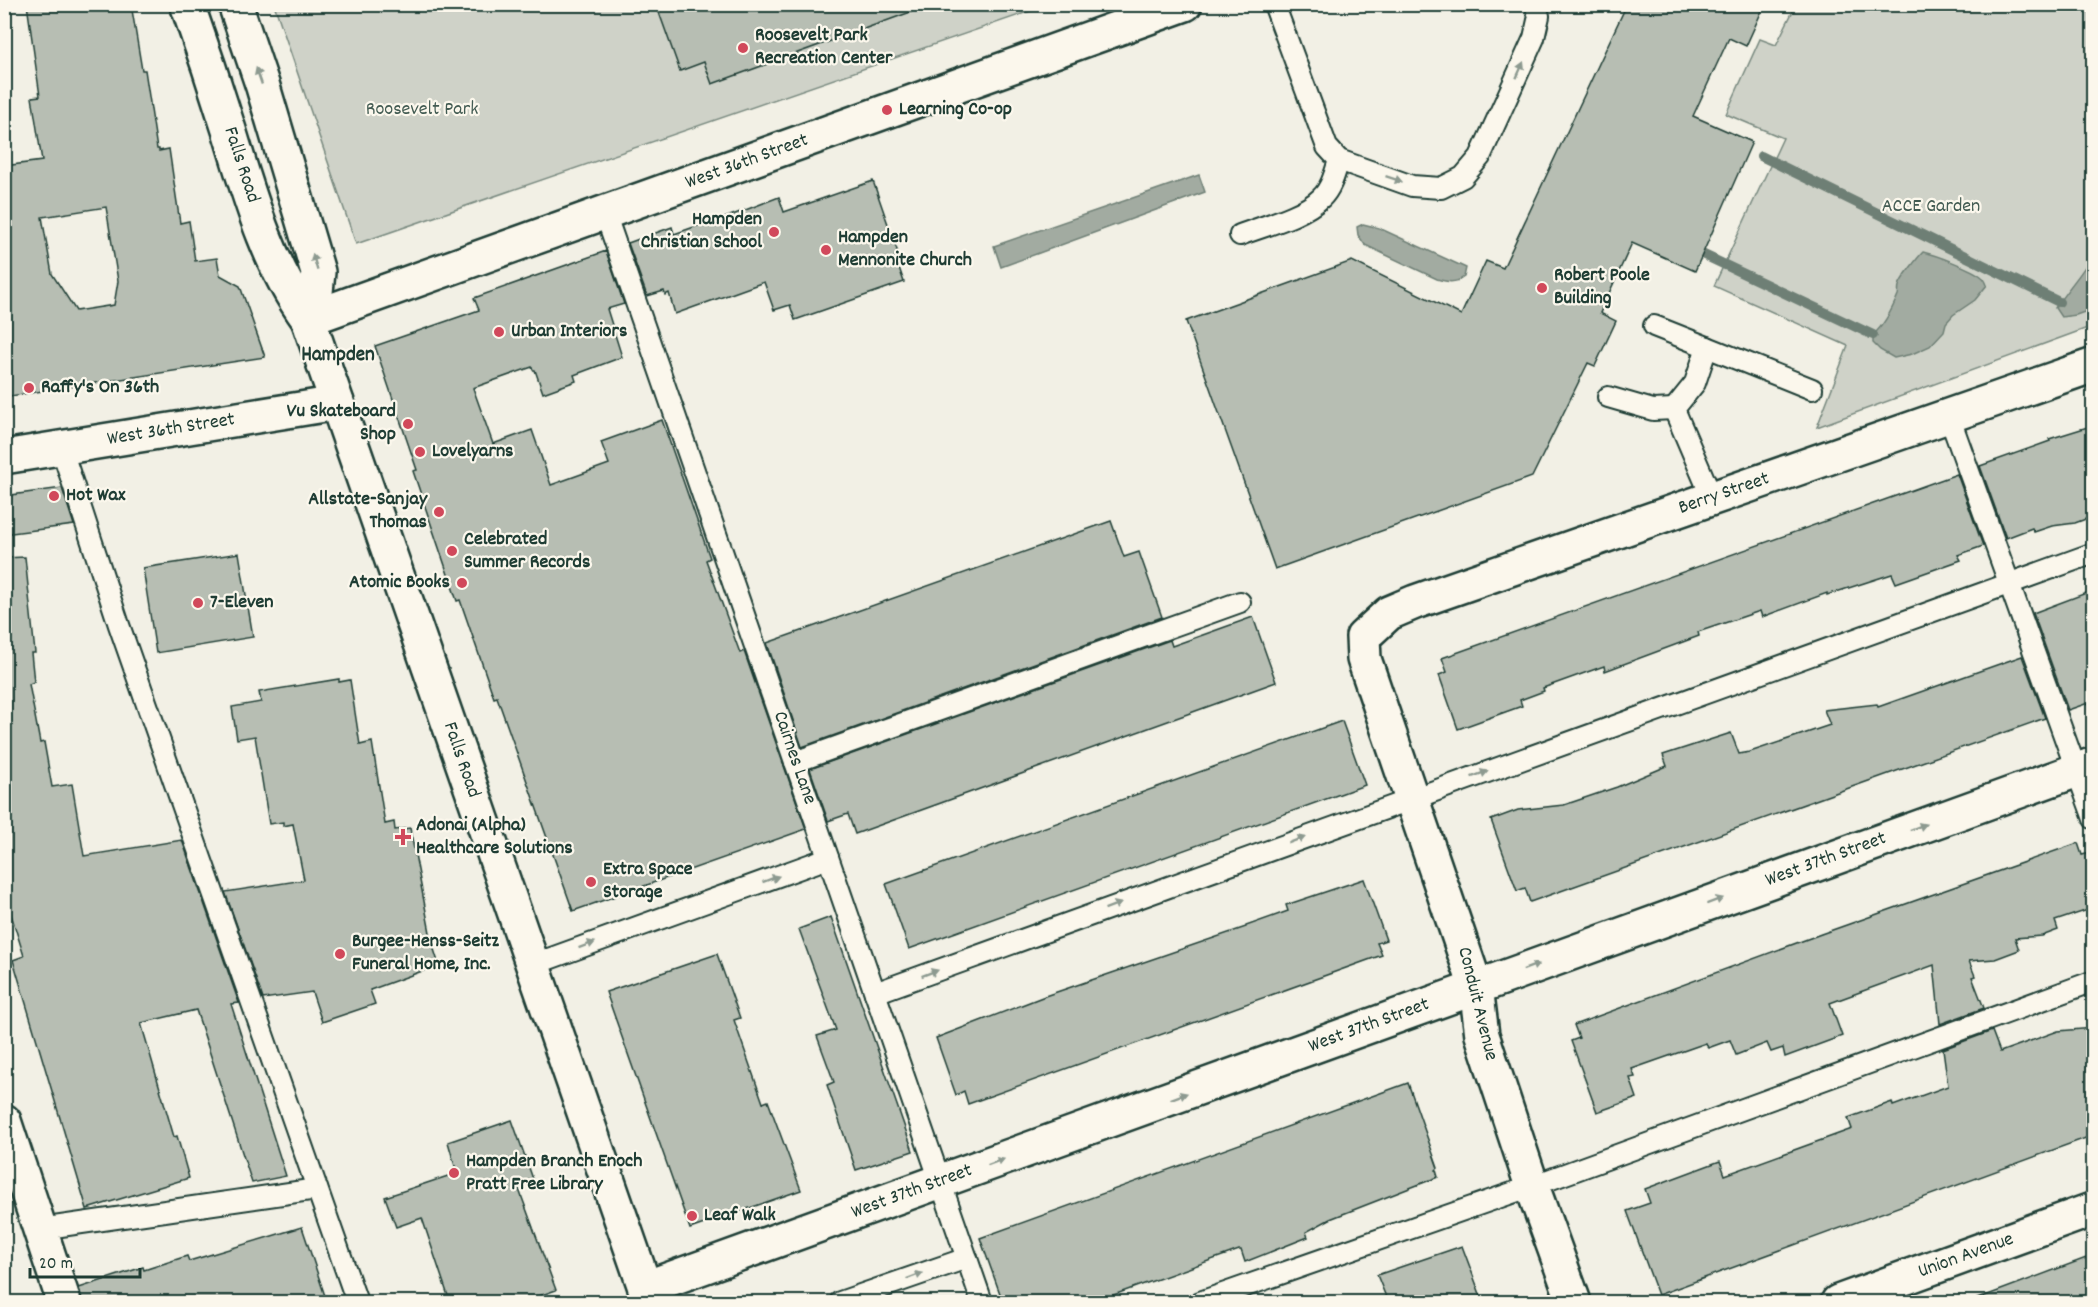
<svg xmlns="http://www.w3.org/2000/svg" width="2098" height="1307" font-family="Dekko,sans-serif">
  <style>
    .green { fill: #cfd2c8; stroke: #77887e; stroke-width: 1.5 }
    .water { fill: #a2aba1; stroke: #6e7f75; stroke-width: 1.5 }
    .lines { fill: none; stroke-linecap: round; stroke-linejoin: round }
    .stream { stroke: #6e7f75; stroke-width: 10 }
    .building { fill: #b7beb3; stroke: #1f3d34; stroke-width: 1.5; fill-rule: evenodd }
    .lane-casing { stroke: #1f3d34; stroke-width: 24 }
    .street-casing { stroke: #1f3d34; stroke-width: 38 }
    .secondary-casing { stroke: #1f3d34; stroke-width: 38 }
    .lane { stroke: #fbf7ec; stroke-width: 20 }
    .street { stroke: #fbf7ec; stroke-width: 33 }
    .secondary { stroke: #fbf7ec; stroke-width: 33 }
    .oneway { fill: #8d9a90 }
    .poi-dot { fill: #d1495b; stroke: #fbf7ec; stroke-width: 2 }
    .labels { text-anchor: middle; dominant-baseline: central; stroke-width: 4.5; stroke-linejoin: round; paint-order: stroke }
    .poi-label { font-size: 20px; font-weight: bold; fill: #1f3d34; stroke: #fbf7ec; text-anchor: start }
    .park-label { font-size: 20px; fill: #425b52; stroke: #fbf7ec }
    .street-label { font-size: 20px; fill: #1f3d34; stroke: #fbf7ec }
    .neighbourhood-label { font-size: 21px; font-weight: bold; fill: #1f3d34; stroke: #fbf7ec }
  </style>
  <rect width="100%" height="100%" fill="#f2f0e5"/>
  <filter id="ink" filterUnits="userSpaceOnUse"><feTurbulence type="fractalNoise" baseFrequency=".0167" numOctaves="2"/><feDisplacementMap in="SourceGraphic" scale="12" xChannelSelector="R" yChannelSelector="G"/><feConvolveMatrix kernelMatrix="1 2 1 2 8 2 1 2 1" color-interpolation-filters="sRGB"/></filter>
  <g filter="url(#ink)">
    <g class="green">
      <polygon points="274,4 1048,5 356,244"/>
      <polygon points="1796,5 2093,5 2093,326 1817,427 1848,346 1714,286 1783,138 1726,114 1760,39 1776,45"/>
    </g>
    <g class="water">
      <polygon points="1199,175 1205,192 1001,267 994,246"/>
      <path d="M1363 224 1379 228 1466 268 1464 277C1455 284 1447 282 1437 279L1365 245 1358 235 1357 227Z"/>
      <path d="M1923 252C1936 255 1973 269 1982 277 1985 279 1986 282 1987 285L1975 300 1953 315 1946 323 1944 331 1930 346 1912 354 1894 358 1880 350 1873 343V335C1884 325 1892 310 1898 295 1899 292 1898 289 1899 286 1901 279 1918 257 1923 252Z"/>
      <path d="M2093 254V309L2076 315 2061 317 2055 308C2067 289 2082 274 2093 254Z"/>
    </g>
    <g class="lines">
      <g class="stream">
        <polyline points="1761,156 2059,302"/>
        <polyline points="1702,254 1873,335"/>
      </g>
    </g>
    <g class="building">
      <path d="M27 4H131L142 70H145L157 149H159V151L169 149 180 223 189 221 195 261 217 258 220 275 240 286 265 357 4 397V166L42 161 32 97 40 96ZM106 207 118 281 114 305 76 311 52 274 42 217Z"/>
      <polygon points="656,4 918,4 919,9 712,84 704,62 680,71"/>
      <polygon points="1627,4 1765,4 1746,46 1729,38 1693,116 1752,142 1695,271 1632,243 1600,313 1616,321 1595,366 1588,363 1532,477 1275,569 1186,321 1352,261 1461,315 1486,261 1503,268"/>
      <polygon points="873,181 898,253 895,256 904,282 795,320 790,305 774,310 764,282 675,314 669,293 665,295 664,291 647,296 628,243 672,227 674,234 717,219 717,221 779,197 784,212"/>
      <polygon points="606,251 624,304 607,309 622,357 574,375 576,381 543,393 535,370 533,370 532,367 473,388 493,444 532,430 551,485 609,464 601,442 662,420 710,558 706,560 740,653 744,651 806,829 573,911 497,697 494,698 460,600 457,601 413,471 417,470 375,346 479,310 474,298"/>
      <polygon points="2094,425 2094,516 2075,523 2052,526 2034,532 2032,528 2006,538 1980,466 2050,441 2049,439"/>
      <polygon points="1957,474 1983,546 1958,555 1961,560 1896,583 1892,574 1827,595 1827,593 1762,617 1760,611 1698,632 1699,636 1605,671 1604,666 1543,688 1544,691 1520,700 1522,706 1458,729 1439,675 1447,672 1442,658"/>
      <polygon points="62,488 74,525 4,534 4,496"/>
      <polygon points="1111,521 1124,557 1139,552 1162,617 802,747 767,643"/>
      <polygon points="239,553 253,637 156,653 143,568"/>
      <polygon points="25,557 35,653 31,653 34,682 29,684 40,743 44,742 52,787 72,784 84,856 182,840 239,1003 231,1004 286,1176 252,1183 196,1010 141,1023 174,1137 177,1136 189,1178 87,1209 13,960 24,956 4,892 4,558"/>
      <polygon points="2094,590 2094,701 2068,710 2033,613"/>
      <polygon points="1253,617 1276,682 855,834 848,814 828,821 810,769 1170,640 1172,646"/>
      <polygon points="2022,656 2045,718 1530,902 1525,888 1517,891 1491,820 1518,810 1564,805 1617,787 1667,766 1663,755 1731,733 1739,754 1750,752 1830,725 1824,710 1877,704 1878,707"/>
      <polygon points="339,679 339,682 350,680 360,745 372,742 385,824 394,822 395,830 410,828 432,943 439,965 370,990 375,1004 322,1022 312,992 263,999 225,892 304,880 293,824 283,826 283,822 269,824 255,736 237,739 232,707 261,702 259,692"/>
      <polygon points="1342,721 1365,785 909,949 886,884"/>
      <polygon points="2078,843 2082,855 2094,852 2094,908 2055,921 2058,930 2042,936 2015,938 2019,950 1995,959 1969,961 1975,976 1972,977 1984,1008 1940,1024 1934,965 1830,1003 1842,1036 1785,1057 1783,1048 1771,1052 1767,1043 1736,1055 1730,1040 1708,1048 1706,1043 1632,1069 1635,1077 1630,1078 1637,1098 1597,1112 1571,1041 1579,1038 1574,1025 1821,934"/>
      <polygon points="1364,879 1386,940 1377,943 1382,955 968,1104 964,1091 956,1095 936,1038 1045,996 1246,927 1246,926 1288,911 1286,905"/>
      <polygon points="831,917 913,1151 856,1170 827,1085 834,1082 817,1036 836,1030 799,929"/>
      <polygon points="717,954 740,1018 734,1020 763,1103 768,1101 801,1190 690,1229 606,992"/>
      <polygon points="2094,1028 2094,1135 1658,1295 1627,1211 1650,1203 1645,1189 1720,1161 1725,1175 1852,1129 1848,1118 1892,1102 1893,1106 1948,1086 1943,1049 1992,1031 2000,1052 2058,1031"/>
      <polygon points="1408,1083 1438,1168 1436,1170 1438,1177 1330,1219 1306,1232 1308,1237 1245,1262 1241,1250 1239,1250 1094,1302 1003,1302 980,1238"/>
      <polygon points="512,1120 533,1179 517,1184 556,1290 522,1302 450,1302 422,1218 396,1227 385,1197 457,1173 448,1142"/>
      <polygon points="302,1227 327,1302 82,1302 79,1288 143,1267 144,1270 187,1256 189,1261"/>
      <polygon points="1462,1246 1483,1302 1388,1302 1377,1275"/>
      <polygon points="2094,1255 2094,1302 1978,1302 1977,1299"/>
    </g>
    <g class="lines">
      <g class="lane-casing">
        <g id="lane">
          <polyline points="1274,4 1327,147 1339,160 1412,186 1441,188 1463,177 1480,157 1534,38 1539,16 1535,4"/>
          <polyline points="605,213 982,1302"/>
          <path d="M1240 235C1263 226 1303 216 1321 198 1331 189 1335 173 1339 160"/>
          <polyline points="1654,326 1707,347"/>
          <polyline points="1608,397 1653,410 1674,409"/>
          <polyline points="1949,416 2094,819"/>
          <polyline points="61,447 119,625 357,1302"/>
          <polyline points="1712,498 1674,409 1695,383 1707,347 1812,389"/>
          <polyline points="795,762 1240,602"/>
          <polyline points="532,965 828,858"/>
          <polyline points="875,993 2094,553"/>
          <polyline points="40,1229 317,1189"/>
          <polyline points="840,1302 967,1258"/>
          <polyline points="1200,1302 1532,1186 2094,981"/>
        </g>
      </g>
      <g class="street-casing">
        <g id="street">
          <polyline points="308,319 1185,4"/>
          <polyline points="4,1121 64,1302"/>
          <polyline points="645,1288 2094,764"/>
          <polyline points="1574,1302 1532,1186 1482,1035 1476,987 1364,659 1363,637 1389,613 1415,602 2094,365"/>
        </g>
      </g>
      <g class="secondary-casing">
        <g id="secondary">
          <path d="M187 4C202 46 216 88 229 130 249 195 268 264 308 319L650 1302"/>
          <polyline points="235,4 263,87 318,272 316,292 308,319"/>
          <polyline points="4,457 337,403"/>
          <polyline points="1838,1302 2094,1209"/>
        </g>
      </g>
      <use href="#lane" class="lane"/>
      <use href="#street" class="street"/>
      <use href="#secondary" class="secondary"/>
    </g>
    <defs><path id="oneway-solid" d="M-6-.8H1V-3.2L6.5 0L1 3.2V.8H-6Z" transform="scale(1.5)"/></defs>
    <g class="oneway">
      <use href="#oneway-solid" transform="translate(1520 70) rotate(-66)"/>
      <use href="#oneway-solid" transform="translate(259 76) rotate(-109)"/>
      <use href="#oneway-solid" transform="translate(1394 179) rotate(19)"/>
      <use href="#oneway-solid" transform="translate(315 262) rotate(-106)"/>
      <use href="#oneway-solid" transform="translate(1480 774) rotate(-20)"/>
      <use href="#oneway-solid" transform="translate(1918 827) rotate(-20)"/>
      <use href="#oneway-solid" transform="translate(1297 840) rotate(-20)"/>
      <use href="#oneway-solid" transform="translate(771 879) rotate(-20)"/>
      <use href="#oneway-solid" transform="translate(1715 901) rotate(-20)"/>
      <use href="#oneway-solid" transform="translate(1113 906) rotate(-20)"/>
      <use href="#oneway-solid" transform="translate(587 945) rotate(-20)"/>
      <use href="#oneway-solid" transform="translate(1531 967) rotate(-20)"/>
      <use href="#oneway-solid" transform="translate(930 973) rotate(-20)"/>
      <use href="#oneway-solid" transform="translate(1179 1096) rotate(-20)"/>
      <use href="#oneway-solid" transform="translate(996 1162) rotate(-20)"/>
      <use href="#oneway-solid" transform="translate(915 1276) rotate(-20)"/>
    </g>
  </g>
  <g class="poi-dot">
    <circle cx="743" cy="48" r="6"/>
    <circle cx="887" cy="110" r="6"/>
    <circle cx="774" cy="232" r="6"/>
    <circle cx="826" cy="250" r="6"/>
    <circle cx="1542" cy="288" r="6"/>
    <circle cx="499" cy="332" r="6"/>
    <circle cx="29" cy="388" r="6"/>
    <circle cx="408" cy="424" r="6"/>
    <circle cx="420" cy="452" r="6"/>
    <circle cx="54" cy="496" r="6"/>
    <circle cx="439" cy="512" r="6"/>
    <circle cx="452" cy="551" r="6"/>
    <circle cx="462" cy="583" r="6"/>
    <circle cx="198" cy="603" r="6"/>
    <path d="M400 828h6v6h6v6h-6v6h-6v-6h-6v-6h6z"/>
    <circle cx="591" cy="882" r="6"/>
    <circle cx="340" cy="954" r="6"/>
    <circle cx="454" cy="1173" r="6"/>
    <circle cx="692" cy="1216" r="6"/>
  </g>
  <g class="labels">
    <g class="poi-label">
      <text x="755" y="36">Roosevelt Park<tspan x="755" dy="23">Recreation Center</tspan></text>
      <text x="899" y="110">Learning Co-op</text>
      <text x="762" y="220" text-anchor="end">Hampden<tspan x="762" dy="23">Christian School</tspan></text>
      <text x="838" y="238">Hampden<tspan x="838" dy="23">Mennonite Church</tspan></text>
      <text x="1554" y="276">Robert Poole<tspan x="1554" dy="23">Building</tspan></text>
      <text x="511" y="332">Urban Interiors</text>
      <text x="41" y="388">Raffy's On 36th</text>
      <text x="396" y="412" text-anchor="end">Vu Skateboard<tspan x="396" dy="23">Shop</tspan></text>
      <text x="432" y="452">Lovelyarns</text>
      <text x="66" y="496">Hot Wax</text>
      <text x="427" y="500" text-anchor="end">Allstate-Sanjay<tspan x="427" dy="23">Thomas</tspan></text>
      <text x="464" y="540">Celebrated<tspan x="464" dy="23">Summer Records</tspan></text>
      <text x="450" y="583" text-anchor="end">Atomic Books</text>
      <text x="210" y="603">7-Eleven</text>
      <text x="416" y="826">Adonai (Alpha)<tspan x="416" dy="23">Healthcare Solutions</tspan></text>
      <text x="603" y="870">Extra Space<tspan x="603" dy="23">Storage</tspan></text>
      <text x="352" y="942">Burgee-Henss-Seitz<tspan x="352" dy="23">Funeral Home, Inc.</tspan></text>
      <text x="466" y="1162">Hampden Branch Enoch<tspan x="466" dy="23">Pratt Free Library</tspan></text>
      <text x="704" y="1216">Leaf Walk</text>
    </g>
    <g class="park-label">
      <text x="422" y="110">Roosevelt Park</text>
      <text x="1931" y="207">ACCE Garden</text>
    </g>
    <g class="street-label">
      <text transform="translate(747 162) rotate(-20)">West 36th Street</text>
      <text transform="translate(241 165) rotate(72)">Falls Road</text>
      <text transform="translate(171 430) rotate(-9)">West 36th Street</text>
      <text transform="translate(1724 494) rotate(-19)">Berry Street</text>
      <text transform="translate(794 758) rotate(71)">Cairnes Lane</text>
      <text transform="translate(461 760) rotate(71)">Falls Road</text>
      <text transform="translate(1826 860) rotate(-20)">West 37th Street</text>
      <text transform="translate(1477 1004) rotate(76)">Conduit Avenue</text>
      <text transform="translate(1369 1026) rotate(-20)">West 37th Street</text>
      <text transform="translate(912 1192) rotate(-20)">West 37th Street</text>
      <text transform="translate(1966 1256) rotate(-20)">Union Avenue</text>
    </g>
    <g class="neighbourhood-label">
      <text x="338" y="356">Hampden</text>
    </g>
  </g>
  <rect width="2098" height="1307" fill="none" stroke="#fbf7ec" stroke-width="24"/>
  <rect x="12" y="12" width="2074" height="1283" fill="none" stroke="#1f3d34" stroke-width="2" filter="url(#ink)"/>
  <path d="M30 1268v9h110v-9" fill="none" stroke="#1f3d34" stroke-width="3"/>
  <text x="39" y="1268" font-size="18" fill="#1f3d34" stroke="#fbf7ec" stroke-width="4.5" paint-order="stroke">20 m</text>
</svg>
